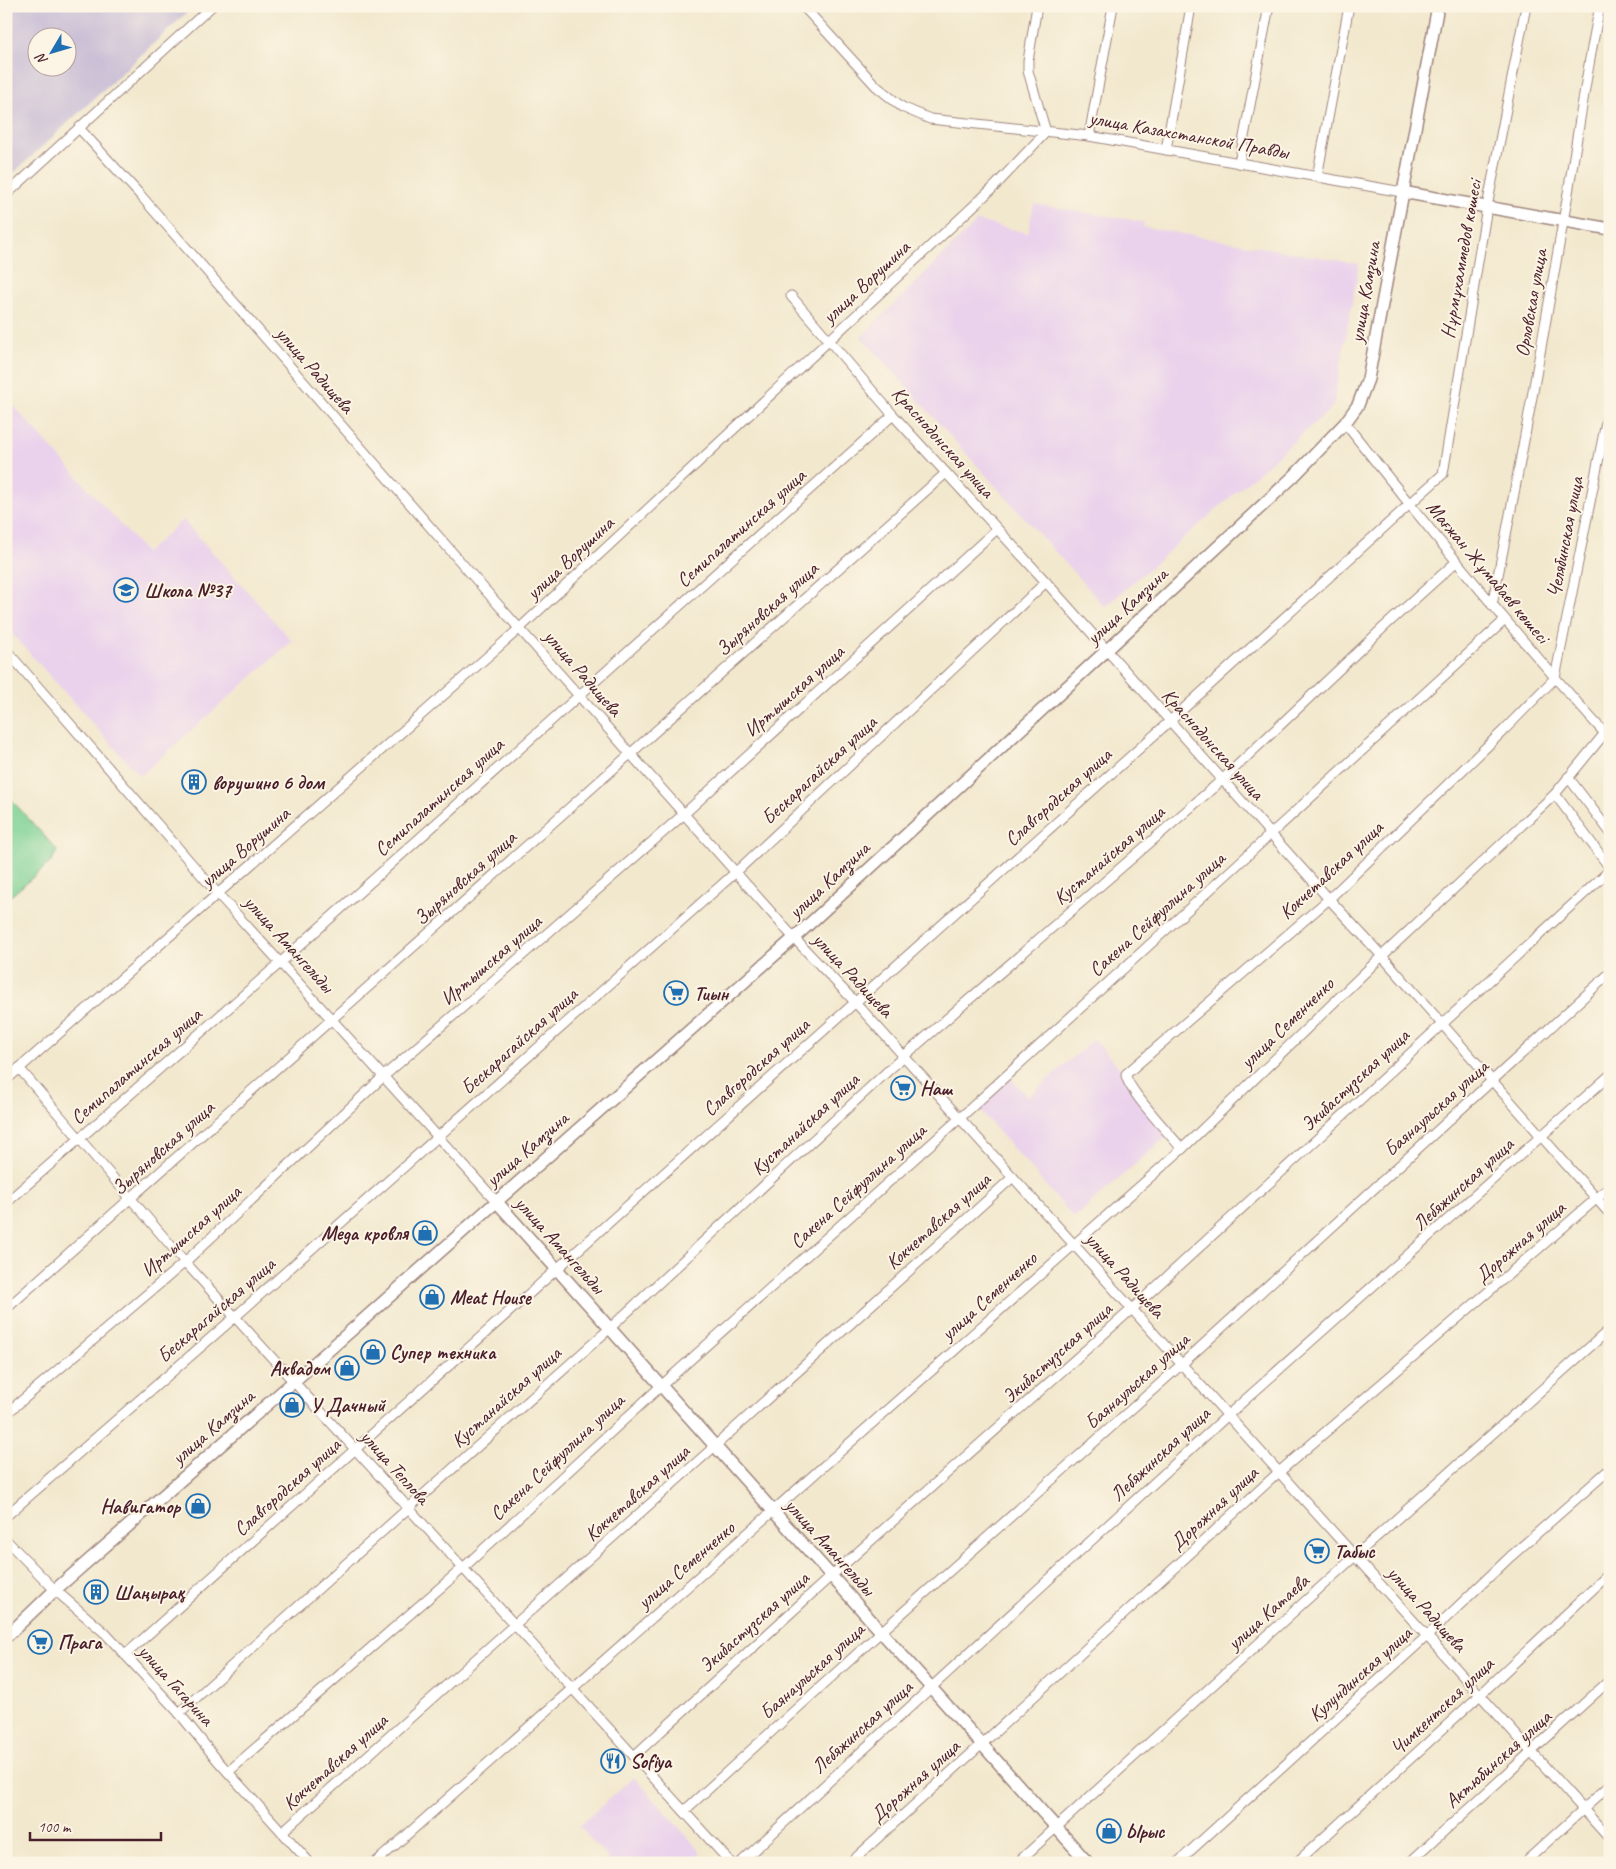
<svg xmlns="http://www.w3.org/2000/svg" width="1616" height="1869" font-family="Caveat,sans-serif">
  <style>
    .built { fill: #ead1ec }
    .industrial { fill: #cabfd6; fill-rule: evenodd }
    .green { fill: #7ed295; stroke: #647860 }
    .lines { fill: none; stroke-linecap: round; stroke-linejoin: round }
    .minor-casing { stroke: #9e847c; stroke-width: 11 }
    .major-casing { stroke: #9e847c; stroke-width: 14 }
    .minor { stroke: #fff; stroke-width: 9 }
    .major { stroke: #fff; stroke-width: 11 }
    .labels { text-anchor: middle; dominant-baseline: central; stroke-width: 4; stroke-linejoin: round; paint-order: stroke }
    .street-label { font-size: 20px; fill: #4a1f2b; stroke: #fcf5e5 }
    .poi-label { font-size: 20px; font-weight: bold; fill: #4a1f2b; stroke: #fcf5e5; text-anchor: start }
  </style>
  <rect width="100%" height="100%" fill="#fcf5e5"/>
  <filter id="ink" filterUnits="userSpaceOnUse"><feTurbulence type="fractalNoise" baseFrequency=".02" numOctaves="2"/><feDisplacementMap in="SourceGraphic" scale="10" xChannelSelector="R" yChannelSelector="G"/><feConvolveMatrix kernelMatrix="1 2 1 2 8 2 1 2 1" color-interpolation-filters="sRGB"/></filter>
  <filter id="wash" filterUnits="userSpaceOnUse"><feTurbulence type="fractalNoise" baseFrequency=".0096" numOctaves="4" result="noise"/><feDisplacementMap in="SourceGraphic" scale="20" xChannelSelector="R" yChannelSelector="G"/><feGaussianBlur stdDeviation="1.12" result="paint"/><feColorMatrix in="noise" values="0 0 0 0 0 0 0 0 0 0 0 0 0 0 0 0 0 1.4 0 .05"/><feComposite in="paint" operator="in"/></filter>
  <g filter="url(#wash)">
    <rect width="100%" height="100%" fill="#f2e8ce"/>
    <g class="built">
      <polygon points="1034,204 1144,222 1143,227 1359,264 1333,407 1105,607 861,337 977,221 1028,233"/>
      <polygon points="13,405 146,553 183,520 292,641 140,776 6,627 6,411"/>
      <polygon points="1094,1039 1174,1130 1074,1218 977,1107 1010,1078 1028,1097"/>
      <polygon points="634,1777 701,1852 690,1863 612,1863 579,1826"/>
    </g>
    <path class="industrial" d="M6 6H194L6 180ZM38 38H68V68H38Z"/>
    <polygon class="green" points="6,794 57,850 52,861 6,900"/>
  </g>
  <g filter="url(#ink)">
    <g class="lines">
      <g class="minor-casing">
        <g id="minor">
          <polyline points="803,6 876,86 902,107 930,119 1089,136 1402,192"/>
          <polyline points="79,128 142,197 486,591 794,938 855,1002 1610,1839"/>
          <polyline points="1089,136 1113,6"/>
          <polyline points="1166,150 1191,6"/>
          <polyline points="1239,163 1269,6"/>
          <polyline points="1317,177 1349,6"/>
          <polyline points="6,195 212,6"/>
          <polyline points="791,296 893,415 1046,582 1329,899 1382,956 1610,1214"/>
          <path d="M1345 423C1430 531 1517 637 1610 739"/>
          <path d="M1492 605C1518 478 1541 350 1563 222 1576 150 1585 78 1600 6"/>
          <polyline points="6,650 218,894 496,1201"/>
          <polyline points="1568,777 1610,832"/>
          <polyline points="1555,794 1610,868"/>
          <polyline points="19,1068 185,1262 731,1863"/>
          <polyline points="6,1080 520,628 995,186 1046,132 1028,71 1028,61 1037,6"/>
          <path d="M1182 1149C1172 1136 1125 1088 1126 1074L1329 899 1504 730 1555 678 1610 402"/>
          <polyline points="6,1203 280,963 893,415"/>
          <polyline points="6,1309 946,473"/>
          <polyline points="6,1414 185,1262 384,1076 684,814 997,529"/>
          <polyline points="6,1516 235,1317 736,872 1046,582"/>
          <polyline points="6,1540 55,1590 105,1633 179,1713 218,1761 310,1863"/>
          <polyline points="125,1655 1170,721 1443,474 1487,207 1526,6"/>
          <polyline points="179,1713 609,1329 904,1056 1222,780 1385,626 1456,562"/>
          <polyline points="634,1756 831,1576 1132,1309 1610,870"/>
          <polyline points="228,1772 463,1568 661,1386 960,1118 1505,620"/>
          <polyline points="684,1811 881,1632 1182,1364 1610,973"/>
          <polyline points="282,1832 715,1446 1013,1177"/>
          <polyline points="375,1863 1182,1149 1382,956 1555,794 1605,733"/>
          <polyline points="740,1863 1228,1415 1610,1075"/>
          <polyline points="850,1863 982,1744 1279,1472 1610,1187"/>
          <polyline points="1017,1863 1355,1556 1610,1329"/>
          <polyline points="1177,1863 1427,1636 1510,1557 1610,1469"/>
          <polyline points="1296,1863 1480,1695 1610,1573"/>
          <polyline points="1409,1863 1610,1680"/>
          <polyline points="1524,1863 1610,1785"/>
        </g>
      </g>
      <g class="major-casing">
        <g id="major">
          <polyline points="1402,192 1610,229"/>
          <polyline points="496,1201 1088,1863"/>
          <polyline points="6,1637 55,1590 293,1382 794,938 1107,650 1294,476 1345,423 1358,405 1368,379 1438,6"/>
        </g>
      </g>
      <use href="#minor" class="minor"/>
      <use href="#major" class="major"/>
    </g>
  </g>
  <defs>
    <g id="school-ring" transform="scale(1.25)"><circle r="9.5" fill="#fcf5e5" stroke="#1f6fb2" stroke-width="1.5"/><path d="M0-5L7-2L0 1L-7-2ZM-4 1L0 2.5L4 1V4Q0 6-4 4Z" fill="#1f6fb2"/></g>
    <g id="building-ring" transform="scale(1.25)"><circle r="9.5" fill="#fcf5e5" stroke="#1f6fb2" stroke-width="1.5"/><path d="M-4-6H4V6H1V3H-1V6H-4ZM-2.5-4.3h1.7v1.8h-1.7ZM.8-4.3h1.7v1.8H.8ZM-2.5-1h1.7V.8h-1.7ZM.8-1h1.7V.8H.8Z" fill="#1f6fb2"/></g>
    <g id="supermarket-ring" transform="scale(1.25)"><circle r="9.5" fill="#fcf5e5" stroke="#1f6fb2" stroke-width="1.5"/><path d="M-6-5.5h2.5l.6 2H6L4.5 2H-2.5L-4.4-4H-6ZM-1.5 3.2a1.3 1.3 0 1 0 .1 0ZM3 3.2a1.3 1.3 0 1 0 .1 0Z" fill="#1f6fb2"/></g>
    <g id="shop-ring" transform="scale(1.25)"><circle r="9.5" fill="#fcf5e5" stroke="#1f6fb2" stroke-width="1.5"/><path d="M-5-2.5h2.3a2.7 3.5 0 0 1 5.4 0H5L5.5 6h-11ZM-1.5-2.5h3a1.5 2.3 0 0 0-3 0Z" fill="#1f6fb2"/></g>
    <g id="restaurant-ring" transform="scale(1.25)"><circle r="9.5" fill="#fcf5e5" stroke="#1f6fb2" stroke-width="1.5"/><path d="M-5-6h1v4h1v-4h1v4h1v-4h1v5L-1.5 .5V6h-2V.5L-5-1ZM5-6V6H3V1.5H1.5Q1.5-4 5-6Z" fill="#1f6fb2"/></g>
  </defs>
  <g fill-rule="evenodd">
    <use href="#school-ring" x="126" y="590"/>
    <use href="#building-ring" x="194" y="782"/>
    <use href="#supermarket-ring" x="676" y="993"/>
    <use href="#supermarket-ring" x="903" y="1088"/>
    <use href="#shop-ring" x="425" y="1233"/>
    <use href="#shop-ring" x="432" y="1297"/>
    <use href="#shop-ring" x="373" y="1352"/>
    <use href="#shop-ring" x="347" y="1368"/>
    <use href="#shop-ring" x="292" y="1405"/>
    <use href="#shop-ring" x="198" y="1506"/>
    <use href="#supermarket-ring" x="1317" y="1551"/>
    <use href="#building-ring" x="96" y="1592"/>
    <use href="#supermarket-ring" x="40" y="1642"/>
    <use href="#restaurant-ring" x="613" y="1761"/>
    <use href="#shop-ring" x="1109" y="1831"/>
  </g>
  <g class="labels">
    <g class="street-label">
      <text transform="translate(1189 135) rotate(10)">улица Казахстанской Правды</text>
      <text transform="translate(1461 259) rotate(-80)">Нұрмұхаммедов көшесі</text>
      <text transform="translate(866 282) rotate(-43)">улица Ворушина</text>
      <text transform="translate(1365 292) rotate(-80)">улица Камзина</text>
      <text transform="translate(1531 303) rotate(-80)">Орловская улица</text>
      <text transform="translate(315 370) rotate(49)">улица Радищева</text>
      <text transform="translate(943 442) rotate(48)">Краснодонская улица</text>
      <text transform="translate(741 528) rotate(-42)">Семипалатинская улица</text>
      <text transform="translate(1565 537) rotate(-79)">Челябинская улица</text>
      <text transform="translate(570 558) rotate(-43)">улица Ворушина</text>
      <text transform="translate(1488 572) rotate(50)">Мағжан Жұмабаев көшесі</text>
      <text transform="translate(1127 606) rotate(-43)">улица Камзина</text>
      <text transform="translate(767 609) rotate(-42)">Зыряновская улица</text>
      <text transform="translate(583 673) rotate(49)">улица Радищева</text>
      <text transform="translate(794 691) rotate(-42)">Иртышская улица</text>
      <text transform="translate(1213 744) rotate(48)">Краснодонская улица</text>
      <text transform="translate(819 770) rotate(-43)">Бескарагайская улица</text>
      <text transform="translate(439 797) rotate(-42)">Семипалатинская улица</text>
      <text transform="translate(1058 797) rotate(-42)">Славгородская улица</text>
      <text transform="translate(245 847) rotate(-41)">улица Ворушина</text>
      <text transform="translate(1109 855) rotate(-41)">Кустанайская улица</text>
      <text transform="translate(1331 870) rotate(-43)">Кокчетавская улица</text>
      <text transform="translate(465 878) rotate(-42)">Зыряновская улица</text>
      <text transform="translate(829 880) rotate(-43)">улица Камзина</text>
      <text transform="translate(1157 914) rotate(-42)">Сакена Сейфуллина улица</text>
      <text transform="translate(289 944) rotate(48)">улица Амангельды</text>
      <text transform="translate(491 960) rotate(-41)">Иртышская улица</text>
      <text transform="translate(853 975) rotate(47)">улица Радищева</text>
      <text transform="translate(1287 1023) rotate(-44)">улица Семенченко</text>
      <text transform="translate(519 1041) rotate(-42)">Бескарагайская улица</text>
      <text transform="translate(136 1066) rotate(-41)">Семипалатинская улица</text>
      <text transform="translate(756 1067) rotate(-42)">Славгородская улица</text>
      <text transform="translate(1355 1080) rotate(-43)">Экибастузская улица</text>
      <text transform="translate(1436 1108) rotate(-42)">Баянаульская улица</text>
      <text transform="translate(805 1124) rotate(-43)">Кустанайская улица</text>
      <text transform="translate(163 1148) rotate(-42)">Зыряновская улица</text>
      <text transform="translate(527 1149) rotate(-41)">улица Камзина</text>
      <text transform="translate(1463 1184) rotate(-42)">Лебяжинская улица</text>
      <text transform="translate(858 1186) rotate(-42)">Сакена Сейфуллина улица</text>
      <text transform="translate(938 1221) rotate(-42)">Кокчетавская улица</text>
      <text transform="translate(191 1231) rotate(-42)">Иртышская улица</text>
      <text transform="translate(1520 1242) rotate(-41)">Дорожная улица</text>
      <text transform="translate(560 1245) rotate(48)">улица Амангельды</text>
      <text transform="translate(1125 1275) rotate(48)">улица Радищева</text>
      <text transform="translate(989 1296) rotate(-42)">улица Семенченко</text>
      <text transform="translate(216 1310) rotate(-41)">Бескарагайская улица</text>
      <text transform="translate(1057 1353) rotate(-42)">Экибастузская улица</text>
      <text transform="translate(1137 1381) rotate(-42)">Баянаульская улица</text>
      <text transform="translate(506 1397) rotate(-42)">Кустанайская улица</text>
      <text transform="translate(213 1427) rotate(-41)">улица Камзина</text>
      <text transform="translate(1160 1454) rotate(-43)">Лебяжинская улица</text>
      <text transform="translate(557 1457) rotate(-43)">Сакена Сейфуллина улица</text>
      <text transform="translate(395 1467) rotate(48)">улица Теплова</text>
      <text transform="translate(287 1487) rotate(-42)">Славгородская улица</text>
      <text transform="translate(637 1493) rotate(-42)">Кокчетавская улица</text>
      <text transform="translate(1214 1508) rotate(-43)">Дорожная улица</text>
      <text transform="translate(830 1547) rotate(48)">улица Амангельды</text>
      <text transform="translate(686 1565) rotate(-41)">улица Семенченко</text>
      <text transform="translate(1427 1609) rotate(48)">улица Радищева</text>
      <text transform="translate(1268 1612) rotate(-42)">улица Катаева</text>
      <text transform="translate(754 1622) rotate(-42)">Экибастузская улица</text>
      <text transform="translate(812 1671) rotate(-42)">Баянаульская улица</text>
      <text transform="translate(1360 1674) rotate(-42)">Кулундинская улица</text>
      <text transform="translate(176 1685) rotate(48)">улица Гагарина</text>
      <text transform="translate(1442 1706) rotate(-43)">Чимкентская улица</text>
      <text transform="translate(862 1727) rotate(-42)">Лебяжинская улица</text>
      <text transform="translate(1498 1759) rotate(-42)">Актюбинская улица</text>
      <text transform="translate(335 1762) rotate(-42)">Кокчетавская улица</text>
      <text transform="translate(915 1781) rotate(-42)">Дорожная улица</text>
    </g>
    <g class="poi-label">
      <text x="144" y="590">Школа №37</text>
      <text x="212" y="782">ворушино 6 дом</text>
      <text x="694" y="993">Тиын</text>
      <text x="920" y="1088">Наш</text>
      <text x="408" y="1233" text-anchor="end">Mega кровля</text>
      <text x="450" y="1297">Meat House</text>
      <text x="390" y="1352">Супер техника</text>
      <text x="330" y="1368" text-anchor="end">Аквадом</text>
      <text x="310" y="1405">У Дачный</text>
      <text x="180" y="1506" text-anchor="end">Навигатор</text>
      <text x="1334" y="1551">Табыс</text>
      <text x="114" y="1592">Шаңырақ</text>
      <text x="58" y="1642">Прага</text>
      <text x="630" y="1761">Sofiya</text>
      <text x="1126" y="1831">Ырыс</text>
    </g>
  </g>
  <rect width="1616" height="1869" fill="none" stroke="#fcf5e5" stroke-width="25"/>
  <g transform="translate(52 52) rotate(232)"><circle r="24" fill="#fcf5e5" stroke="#b59f9b"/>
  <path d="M0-4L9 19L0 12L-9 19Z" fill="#1f6fb2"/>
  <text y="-8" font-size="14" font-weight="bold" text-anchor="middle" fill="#4a1f2b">N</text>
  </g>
  <path d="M30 1832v8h131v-8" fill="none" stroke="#4a1f2b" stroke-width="2.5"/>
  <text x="38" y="1832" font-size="15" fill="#4a1f2b" stroke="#fcf5e5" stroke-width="4" paint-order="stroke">100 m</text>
</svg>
